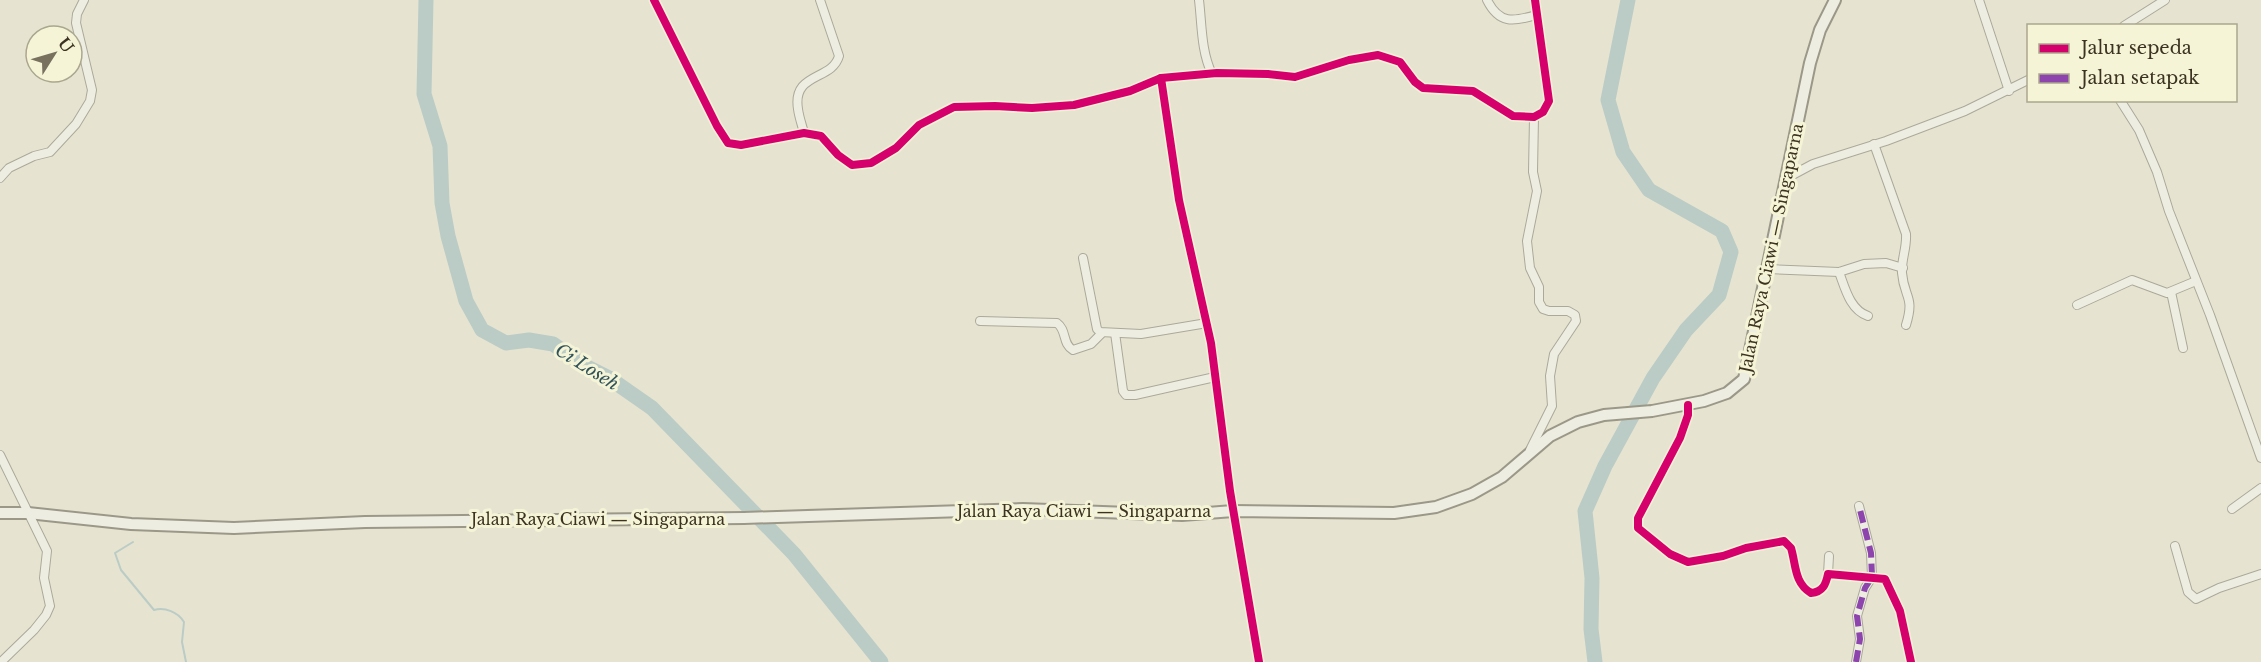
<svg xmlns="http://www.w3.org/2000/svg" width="2261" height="662" font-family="'Libre Baskerville',serif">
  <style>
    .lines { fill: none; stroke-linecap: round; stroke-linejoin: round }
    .stream { stroke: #bbccc6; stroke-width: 2 }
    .river { stroke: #bbccc6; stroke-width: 15 }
    .minor-casing { stroke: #aba999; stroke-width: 10 }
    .secondary-casing { stroke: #9b9888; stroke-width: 14 }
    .minor { stroke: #eeede2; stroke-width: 8 }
    .secondary { stroke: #eeede2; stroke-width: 10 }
    .quiet { stroke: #8e44ad; stroke-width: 6; stroke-dasharray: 12 6; stroke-linecap: butt }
    .cycleway-casing { stroke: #f5f4d7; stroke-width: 11 }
    .cycleway { stroke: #d6006c; stroke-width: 8 }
    .labels { text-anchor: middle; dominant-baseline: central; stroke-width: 6; stroke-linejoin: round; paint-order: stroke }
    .street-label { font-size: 16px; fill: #3b3320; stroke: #f5f4d7 }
    .water-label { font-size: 18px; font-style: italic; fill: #30535a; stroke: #f5f4d7 }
  </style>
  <rect width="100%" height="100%" fill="#e6e4d0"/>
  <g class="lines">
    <path class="stream" d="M133 542 115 553 121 570 154 610C165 607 178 612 184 622L182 642 186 662"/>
    <g class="river">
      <polyline points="426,0 424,94 440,146 442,203 448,236 466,301 482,330 506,343 529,340 553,344 585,366 609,378 652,408 794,554 881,662"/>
      <polyline points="1595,662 1591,629 1592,578 1585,511 1605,466 1653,378 1686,330 1719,295 1731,252 1722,231 1649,190 1623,152 1608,100 1628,0"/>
    </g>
    <g class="minor-casing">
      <g id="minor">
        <polyline points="654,0 717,126 728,143 741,145 804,133 821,136 838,155 852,165 871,163 896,148 919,125 954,107 995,106 1032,108 1074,105 1130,91 1161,78 1217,73 1268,74 1295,77 1349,60 1378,55 1400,62 1415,82 1423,88 1473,91 1513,116 1534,117 1543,112 1549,101 1535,0"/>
        <path d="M1199 0C1202 25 1201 51 1212 74"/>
        <path d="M1487 0C1499 24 1513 22 1536 15"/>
        <polyline points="1979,0 2009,91"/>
        <polyline points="2124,26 2165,0"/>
        <polyline points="1161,78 1179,200 1211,343 1230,491 1259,662"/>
        <polyline points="2120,100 2139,130 2157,172 2169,211 2210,315 2261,458"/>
        <path d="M804 133C802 125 799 117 798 109 792 72 832 81 839 56L820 0"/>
        <path d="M1874 144 1906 234C1907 248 1901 260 1902 273 1904 298 1915 296 1906 325"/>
        <polyline points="0,178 9,168 34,156 50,152 76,124 90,101 92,90 76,23 77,14 84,0"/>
        <polyline points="1785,179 1813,164 1886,141 1965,111 2028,80"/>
        <polyline points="1083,258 1097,329 1100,332 1141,334 1207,323"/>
        <polyline points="1766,269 1839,272 1864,264 1886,263 1903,268"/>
        <path d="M1839 272C1845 288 1850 310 1868 316"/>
        <polyline points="2171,292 2183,348"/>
        <polyline points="2077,305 2132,280 2167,293 2196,281"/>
        <path d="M980 321 1057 323C1067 330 1062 344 1073 350L1091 344 1102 333"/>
        <polyline points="1115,333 1123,391 1126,395 1135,395 1215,377"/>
        <path d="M1688 405V415L1680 438 1638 518V528L1670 554 1688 562 1723 556 1746 548 1784 541 1791 548C1796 564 1794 583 1811 593 1823 592 1826 584 1828 574L1885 579 1900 611 1911 662"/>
        <polyline points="1530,450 1552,406 1550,376 1554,354 1576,321 1575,315 1568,311 1549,311 1543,309 1539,302 1539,287 1530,268 1527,241 1537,191 1533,172 1534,117"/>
        <polyline points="0,455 47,551 44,578 50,606 46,615 34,630 1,662"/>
        <polyline points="2232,509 2261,488"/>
        <polyline points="2175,546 2188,592 2196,599 2219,588 2261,574"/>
        <polyline points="1828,574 1829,556"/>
        <polyline points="1856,662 1860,639 1857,616 1865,588 1872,577 1871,553 1859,506"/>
      </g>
    </g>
    <g class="secondary-casing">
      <polyline id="secondary" points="0,513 28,513 131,524 234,528 365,522 744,518 1023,509 1182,515 1233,511 1394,513 1436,507 1472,494 1502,477 1550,436 1578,422 1604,415 1652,411 1704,401 1727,393 1744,379 1810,63 1820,30 1835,0"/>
    </g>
    <use href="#minor" class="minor"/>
    <use href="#secondary" class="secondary"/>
    <polyline class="quiet" points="1856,662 1860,639 1857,616 1865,588 1872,577 1871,553 1859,506"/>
    <g class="cycleway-casing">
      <g id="cycleway">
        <polyline points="654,0 717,126 728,143 741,145 804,133 821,136 838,155 852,165 871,163 896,148 919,125 954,107 995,106 1032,108 1074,105 1130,91 1161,78 1217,73 1268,74 1295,77 1349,60 1378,55 1400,62 1415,82 1423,88 1473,91 1513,116 1534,117 1543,112 1549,101 1535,0"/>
        <polyline points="1161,78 1179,200 1211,343 1230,491 1259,662"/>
        <path d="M1688 405V415L1680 438 1638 518V528L1670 554 1688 562 1723 556 1746 548 1784 541 1791 548C1796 564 1794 583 1811 593 1823 592 1826 584 1828 574L1885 579 1900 611 1911 662"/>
      </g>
    </g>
    <use href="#cycleway" class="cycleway"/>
  </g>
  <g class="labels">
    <g class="street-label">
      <text transform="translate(1771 248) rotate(-78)">Jalan Raya Ciawi — Singaparna</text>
      <text x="1084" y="511">Jalan Raya Ciawi — Singaparna</text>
      <text x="598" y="519">Jalan Raya Ciawi — Singaparna</text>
    </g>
    <g class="water-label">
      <text transform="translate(587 367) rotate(32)">Ci Loseh</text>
    </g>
  </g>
  <rect x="2027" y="24" width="210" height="78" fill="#f5f4d7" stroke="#aba78e" stroke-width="1.5"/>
  <rect x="2039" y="44" width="30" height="9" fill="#d6006c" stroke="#aba78e" stroke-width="1.5"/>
  <text x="2081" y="54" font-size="18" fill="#3b3320">Jalur sepeda</text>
  <rect x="2039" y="74" width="30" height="9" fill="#8e44ad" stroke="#aba78e" stroke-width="1.5"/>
  <text x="2081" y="84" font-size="18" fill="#3b3320">Jalan setapak</text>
  <g transform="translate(54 54) rotate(53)"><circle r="28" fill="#f5f4d7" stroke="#aba78e" stroke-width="1.5"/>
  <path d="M0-4.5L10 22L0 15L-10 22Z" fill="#77715e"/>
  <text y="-9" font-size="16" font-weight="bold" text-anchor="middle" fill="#3b3320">U</text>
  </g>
</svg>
